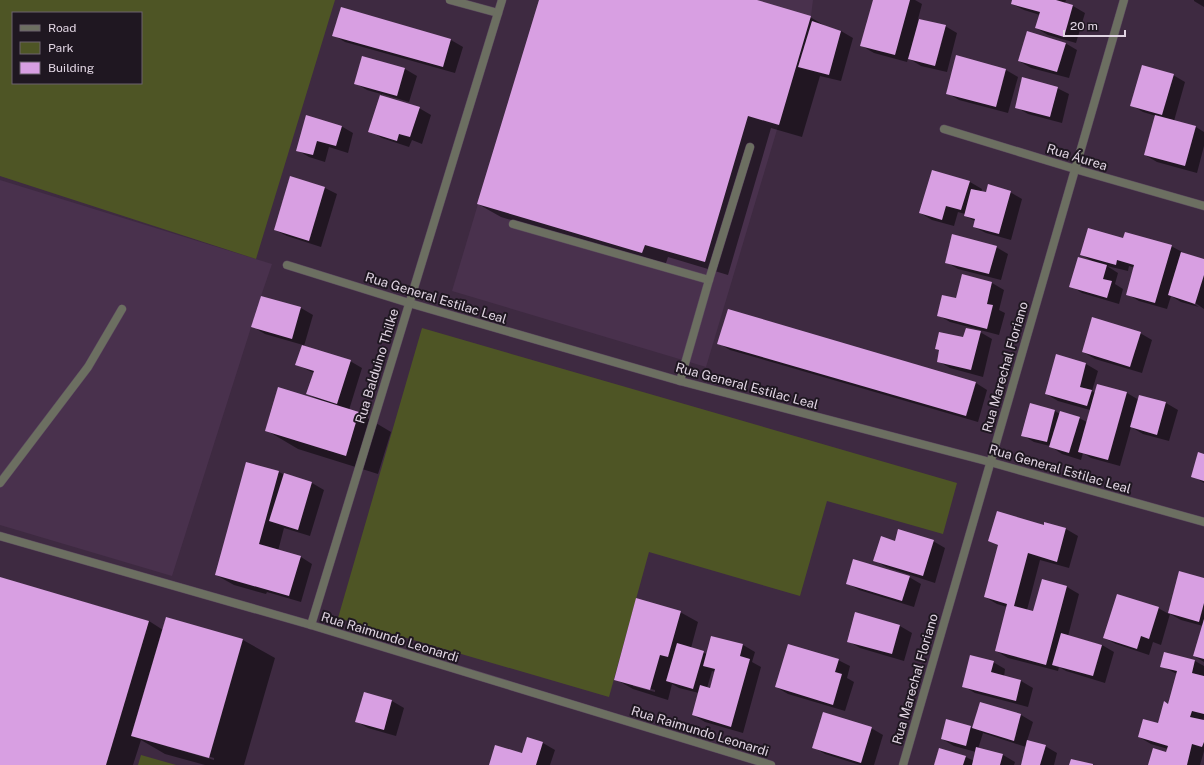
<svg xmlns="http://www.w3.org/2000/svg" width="1204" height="765" font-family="'Public Sans',sans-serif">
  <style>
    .built { fill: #49314d }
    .green { fill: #4e5525; fill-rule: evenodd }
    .shadow { fill: #0007; fill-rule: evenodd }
    .building { fill: #d89fe2 }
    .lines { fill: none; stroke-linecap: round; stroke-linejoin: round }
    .lane-casing { stroke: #5b495e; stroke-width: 9 }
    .street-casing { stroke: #5b495e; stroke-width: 9 }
    .lane { stroke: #6c6f61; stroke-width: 8 }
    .street { stroke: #6c6f61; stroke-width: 8 }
    .labels { text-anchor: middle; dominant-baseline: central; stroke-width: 4; stroke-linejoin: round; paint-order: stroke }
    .street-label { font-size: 13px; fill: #e1d5e3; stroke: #1f1721 }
  </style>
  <rect width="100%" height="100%" fill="#3e2a41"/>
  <g class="built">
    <polygon points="539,0 813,0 811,16 706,367 452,291"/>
    <polygon points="0,180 272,264 261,296 172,576 0,525"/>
  </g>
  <g class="green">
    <path d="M0 0H335L256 259 0 176ZM13 13H141V83H13Z"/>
    <polygon points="422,328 957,483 943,534 827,501 800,596 649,552 609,697 338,618"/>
    <polygon points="141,755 176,765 138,765"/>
  </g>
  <g class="shadow">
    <polygon points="540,0 753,0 810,17 827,27 841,31 853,38 841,81 820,76 802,137 771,128 728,275 668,257 665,266 501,217 478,204"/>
    <polygon points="874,0 915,0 922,4 918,19 945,26 957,33 947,72 921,66 908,58 907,62 874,53 862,46"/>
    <polygon points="1013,0 1066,0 1065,3 1073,6 1085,13 1076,43 1048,35 1036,28 1040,15 1024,10 1012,4"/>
    <polygon points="1194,0 1204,0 1204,7 1194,1"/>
    <polygon points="341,9 451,40 463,47 455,73 345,42 333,35"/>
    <polygon points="1065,43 1077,50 1069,78 1031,68 1019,61"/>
    <polygon points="363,57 405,69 417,76 409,102 382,94 381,96 419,108 431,115 422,144 412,140 409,147 382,138 370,131 381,94 367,90 355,83"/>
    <polygon points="1006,70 1018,77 1008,113 959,100 947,93"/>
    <polygon points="1173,75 1185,82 1174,121 1196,127 1204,132 1204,146 1197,173 1157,162 1145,155 1156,116 1143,112 1131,105"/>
    <polygon points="1057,88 1069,94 1062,123 1028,114 1016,107"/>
    <polygon points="341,126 353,133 348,153 329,147 325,162 309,157 297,150"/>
    <polygon points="290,177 325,188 337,194 321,247 287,236 275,230"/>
    <polygon points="970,182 982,189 981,192 986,194 1010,192 1022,199 1011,240 986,233 974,227 975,221 965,216 965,214 958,212 954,226 932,220 920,213"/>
    <polygon points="1124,239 1171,246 1184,253 1204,260 1204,309 1191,300 1190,302 1199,307 1181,302 1171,296 1167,309 1139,301 1127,294 1135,268 1129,266 1128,271 1107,266 1118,273 1115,284 1123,289 1119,304 1082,293 1071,286 1092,261 1082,255"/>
    <polygon points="996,247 1008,254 1001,280 958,269 946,262"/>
    <polygon points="992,283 1004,290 999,310 1005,313 999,335 950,322 938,315 956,300"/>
    <polygon points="261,297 301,308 313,315 304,346 350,361 362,368 349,410 359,413 391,432 378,474 298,449 266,430 319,400 308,394 314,373 297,365 303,345 265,334 253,327"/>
    <polygon points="980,332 992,339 983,377 950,368 938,361 940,351 936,349"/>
    <polygon points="1140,333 1152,340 1142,373 1095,359 1083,352"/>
    <polygon points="718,343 976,383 987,390 978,422 730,350"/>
    <polygon points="1057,355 1086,364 1098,371 1092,391 1095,393 1127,393 1139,400 1140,396 1166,403 1178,410 1169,441 1143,434 1131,427 1120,466 1091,458 1083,453 1081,460 1062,454 1050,446 1034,442 1022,435 1055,411 1060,414 1079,418 1087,422 1090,410 1058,401 1046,394"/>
    <polygon points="1204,455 1204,483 1193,476"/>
    <polygon points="279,472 285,475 312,483 324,490 310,536 284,528 278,551 301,557 312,564 301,602 267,592 266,594 234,585 216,575"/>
    <polygon points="1045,526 1066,529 1078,536 1069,568 1040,560 1027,610 1034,612 1043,580 1067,587 1079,594 1068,636 1102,645 1114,652 1105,683 1066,671 1059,667 1058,671 1008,658 996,651 1007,607 997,604 985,597 999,546 990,541"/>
    <polygon points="933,541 945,548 935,583 886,567 874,560 895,542"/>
    <polygon points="1180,573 1204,579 1204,662 1194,656 1203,626 1181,620 1170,614 1161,645 1153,642 1149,655 1116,644 1104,638 1158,608 1169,614"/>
    <polygon points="909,577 921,584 914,607 859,590 847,583"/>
    <path d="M0 578 149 621 163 630 166 618 243 640 275 658 244 765H205L165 754 141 740 133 765H0ZM166 744 214 758V760L166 746Z"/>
    <path d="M680 612 698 622 691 648 707 654 712 637 743 645 755 652 752 662 761 667 743 733 705 722 693 715 699 693 679 688 672 684 668 700 633 689 615 679ZM712 671 715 672 710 689 707 688ZM633 684 655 690V692L633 686Z"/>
    <polygon points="856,613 900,626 912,633 904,661 860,648 848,641"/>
    <polygon points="1164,653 1195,661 1204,666 1204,717 1203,721 1204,721 1204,751 1200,765 1149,765 1167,753 1168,749 1151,744 1139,737 1159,724 1169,705 1177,674 1161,666"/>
    <polygon points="838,660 850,666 847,678 854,682 845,711 788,694 776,687"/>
    <polygon points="993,662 1005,669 1004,677 1021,681 1033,688 1028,707 975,693 963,686"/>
    <polygon points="392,701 404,708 396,736 368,728 357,722"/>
    <polygon points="1021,715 1033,722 1027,741 1045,746 1057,753 1054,765 1022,765 1026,747 983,733 978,749 1003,755 1015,762 1014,765 935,765 966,757 974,761 976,752 954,746 942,739 947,720 973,728"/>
    <polygon points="871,728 883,735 874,765 860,765 825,754 813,747"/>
    <polygon points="528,739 543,743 555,750 550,765 490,765 523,754"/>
  </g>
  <g class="building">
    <polygon points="539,0 757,0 811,16 779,125 748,116 705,262 645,245 642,253 477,204"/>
    <polygon points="873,0 910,0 895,55 860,46"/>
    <polygon points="1012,0 1056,0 1073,5 1064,37 1035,28 1040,12 1011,4"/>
    <polygon points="341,7 451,39 443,67 332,36"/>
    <polygon points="919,19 946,25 935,66 908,59"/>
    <polygon points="812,21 841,31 829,75 798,67"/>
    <polygon points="1027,31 1066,43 1057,72 1018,61"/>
    <polygon points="956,55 1006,69 996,107 946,94"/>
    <polygon points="362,56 405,68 397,96 354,84"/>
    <polygon points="1142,65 1174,74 1162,115 1130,106"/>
    <polygon points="1022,77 1058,87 1050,117 1015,108"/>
    <polygon points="380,95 420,107 410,137 399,134 397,141 368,132"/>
    <polygon points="306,115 342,126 336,146 317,141 313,155 296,151"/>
    <polygon points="1155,115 1196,126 1185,166 1144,155"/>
    <polygon points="932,170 970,181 961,210 946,206 942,220 919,213"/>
    <polygon points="290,176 325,187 309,241 274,230"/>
    <polygon points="988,184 1011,191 999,234 973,227 975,219 964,216 971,189 986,192"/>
    <polygon points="1088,228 1123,238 1125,232 1172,245 1155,303 1126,295 1134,265 1117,260 1116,265 1080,255"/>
    <polygon points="952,234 997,246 989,274 945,263"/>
    <polygon points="1181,252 1204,259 1204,275 1195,304 1168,295"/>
    <polygon points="1078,257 1107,265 1103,279 1112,281 1107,298 1069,287"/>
    <polygon points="962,274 992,282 987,304 993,305 987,329 937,316 942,295 956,298"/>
    <polygon points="261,296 301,307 292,339 251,327"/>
    <polygon points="728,309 976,382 966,416 717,344"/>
    <polygon points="1092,317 1141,332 1130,367 1082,352"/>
    <polygon points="966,328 981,331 971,370 937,362 939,350 935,349 939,332 963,337"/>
    <polygon points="302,345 351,360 337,404 306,394 314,371 295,365"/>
    <polygon points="1056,354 1086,363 1080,387 1092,390 1087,406 1045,394"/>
    <polygon points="1097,384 1127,392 1108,460 1078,452"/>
    <polygon points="278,387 359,412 346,456 265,431"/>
    <polygon points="1139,395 1166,402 1157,435 1130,427"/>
    <polygon points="1030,403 1055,410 1047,442 1021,436"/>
    <polygon points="1060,411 1080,417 1069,453 1049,447"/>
    <polygon points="1198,452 1204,454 1204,481 1191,477"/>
    <polygon points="246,462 279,471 259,544 301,556 289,596 215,575"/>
    <polygon points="284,473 312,482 298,530 269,521"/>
    <polygon points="997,511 1044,525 1044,522 1066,528 1057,562 1028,553 1014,606 1033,611 1042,579 1067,586 1046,665 995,651 1007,604 984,597 998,545 988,541"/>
    <polygon points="898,529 934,540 923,576 873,561 881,536 895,541"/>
    <polygon points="853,559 910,576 902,601 846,584"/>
    <polygon points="1179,571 1204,578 1204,603 1199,622 1168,613"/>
    <polygon points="0,577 149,621 106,765 0,765"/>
    <polygon points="1117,594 1159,607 1149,639 1141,636 1137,649 1103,638"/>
    <polygon points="636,598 681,611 668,657 660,655 650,690 614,680"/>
    <polygon points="855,612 900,625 892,654 847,642"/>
    <polygon points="166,617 243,639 209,758 131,736"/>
    <polygon points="1204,619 1204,659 1193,656"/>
    <polygon points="1061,633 1102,645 1093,676 1052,665"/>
    <polygon points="711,636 743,644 740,656 750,659 731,727 692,715 700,685 710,688 715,669 703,666"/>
    <polygon points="677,643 704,651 693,689 666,681"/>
    <polygon points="788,644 839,659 835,672 842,674 833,705 775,687"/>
    <polygon points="1164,652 1195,660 1192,673 1204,676 1204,714 1192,711 1190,717 1204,720 1204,742 1202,747 1192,744 1187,765 1148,765 1153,748 1166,752 1168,746 1138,737 1143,719 1158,723 1164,701 1168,704 1177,671 1160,667"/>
    <polygon points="970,655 994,661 991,672 1021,680 1016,701 962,687"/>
    <polygon points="364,692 392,700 384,730 355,722"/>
    <polygon points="980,702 1021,714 1014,741 972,728"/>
    <polygon points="823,712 872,727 861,763 812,748"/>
    <polygon points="946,719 971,726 966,746 941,739"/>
    <polygon points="527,737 543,742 536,765 489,765 495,745 522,753"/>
    <polygon points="1027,740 1046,745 1040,765 1021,765"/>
    <polygon points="976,747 1003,754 1000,765 972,765"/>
    <polygon points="939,748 966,756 963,765 934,765"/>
    <polygon points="1071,759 1093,764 1093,765 1069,765"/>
  </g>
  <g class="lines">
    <g class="lane-casing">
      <g id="lane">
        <polyline points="513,224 709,280 680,381"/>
        <polyline points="709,280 750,147"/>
        <polyline points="0,483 88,367 122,309"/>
      </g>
    </g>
    <g class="street-casing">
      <g id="street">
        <polyline points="450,0 498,13"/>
        <polyline points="944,129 1075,169 1204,206"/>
        <polyline points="287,265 409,303 680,381 990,462 1204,522"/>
        <polyline points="0,536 311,625 771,765"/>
        <polyline points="311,625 502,0"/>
        <polyline points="903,765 1124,0"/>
      </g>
    </g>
    <use href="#lane" class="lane"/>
    <use href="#street" class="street"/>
  </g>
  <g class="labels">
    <g class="street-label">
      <text transform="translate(1077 157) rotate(17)">Rua Áurea</text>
      <text transform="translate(436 298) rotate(17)">Rua General Estilac Leal</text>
      <text transform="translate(377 366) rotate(-73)">Rua Balduino Thilke</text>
      <text transform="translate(1005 367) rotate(-74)">Rua Marechal Floriano</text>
      <text transform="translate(747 386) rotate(15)">Rua General Estilac Leal</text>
      <text transform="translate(1060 469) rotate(16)">Rua General Estilac Leal</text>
      <text transform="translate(390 637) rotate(17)">Rua Raimundo Leonardi</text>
      <text transform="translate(915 679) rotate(-74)">Rua Marechal Floriano</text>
      <text transform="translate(700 731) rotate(17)">Rua Raimundo Leonardi</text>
    </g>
  </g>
  <rect x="12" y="12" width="130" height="72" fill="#1f1721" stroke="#6d636f"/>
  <rect x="20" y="25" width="20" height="6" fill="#6c6f61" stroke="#6d636f"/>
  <text x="48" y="32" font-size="12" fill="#e1d5e3">Road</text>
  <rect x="20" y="42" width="20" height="12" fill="#4e5525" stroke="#6d636f"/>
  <text x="48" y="52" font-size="12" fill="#e1d5e3">Park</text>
  <rect x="20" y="62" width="20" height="12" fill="#d89fe2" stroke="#6d636f"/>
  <text x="48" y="72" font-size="12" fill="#e1d5e3">Building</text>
  <path d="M1064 30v6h61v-6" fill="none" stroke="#e1d5e3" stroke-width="2"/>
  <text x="1070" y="30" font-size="12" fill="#e1d5e3" stroke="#1f1721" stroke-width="3" paint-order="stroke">20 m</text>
</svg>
